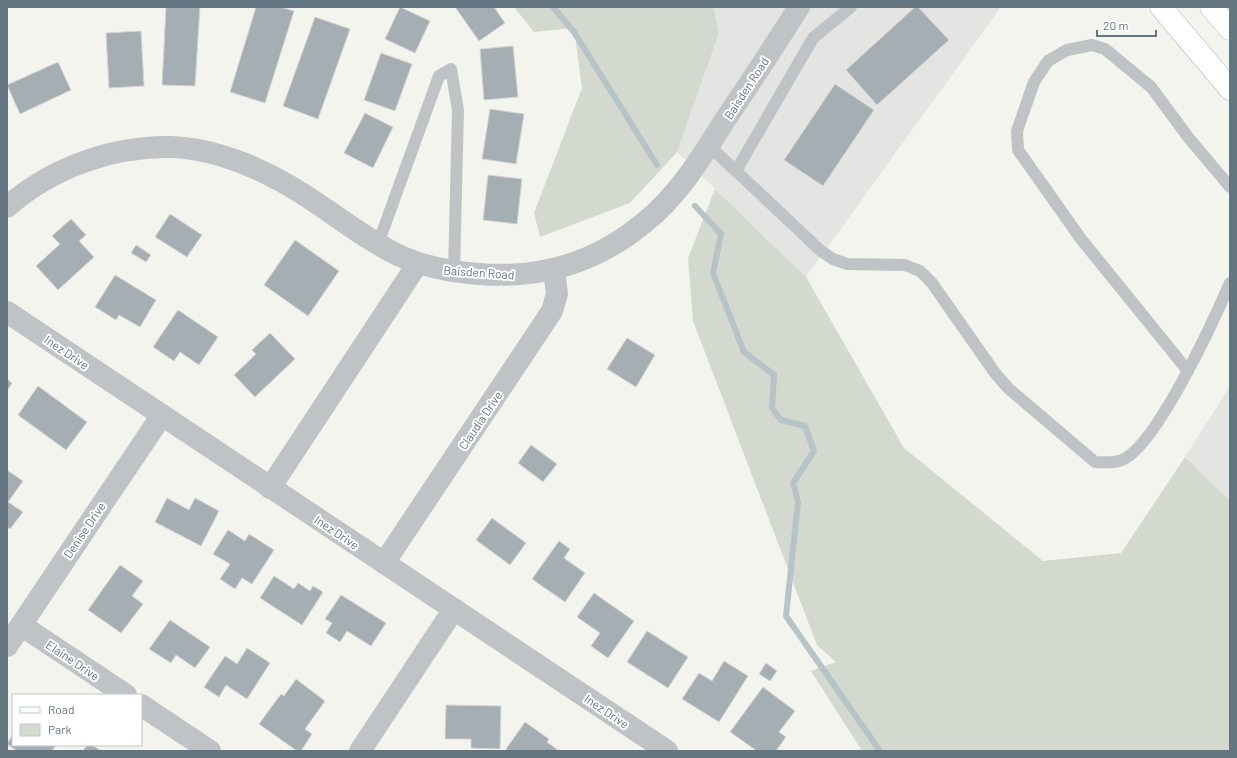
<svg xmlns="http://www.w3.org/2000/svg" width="1237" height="758" font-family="Barlow,sans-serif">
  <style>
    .built { fill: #e4e5e3 }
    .green { fill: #d3d9cf }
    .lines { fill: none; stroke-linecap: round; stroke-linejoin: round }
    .stream { stroke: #b6c3c7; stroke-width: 6 }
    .building { fill: #a5aeb2; stroke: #d5d5d3 }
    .primary-casing { stroke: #b0b5b8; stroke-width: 23 }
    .lane { stroke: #bfc3c6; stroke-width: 12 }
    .street { stroke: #bfc3c6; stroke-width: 22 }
    .primary { stroke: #fff; stroke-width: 22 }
    .labels { text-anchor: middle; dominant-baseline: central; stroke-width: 4; stroke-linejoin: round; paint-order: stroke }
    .street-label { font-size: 12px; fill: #627581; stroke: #fff }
  </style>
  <rect width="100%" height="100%" fill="#f4f4ef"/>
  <g class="built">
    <polygon points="713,7 1001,7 806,277 677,152 719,33"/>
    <polygon points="1230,386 1230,501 1185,457"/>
  </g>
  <g class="green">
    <polygon points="514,7 713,7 719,33 677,152 630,203 540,237 534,213 582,88 574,28 534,32"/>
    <polygon points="715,189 806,277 904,448 1043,561 1121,553 1185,457 1230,501 1230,751 862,751 811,671 836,662 817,645 693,321 688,258"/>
  </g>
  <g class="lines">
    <g class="stream">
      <polyline points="553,7 574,32 657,165"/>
      <polyline points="695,206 721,234 713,273 744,352 774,375 772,408 781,420 805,426 814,451 793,483 798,502 786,616 880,751"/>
    </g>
  </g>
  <g class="building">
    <polygon points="166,7 200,7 195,86 162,85"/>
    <polygon points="256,7 280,7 294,11 265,103 230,92"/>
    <polygon points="400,7 430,21 415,53 385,39"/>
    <polygon points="455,7 494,7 505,23 479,41"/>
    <polygon points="915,7 918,7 949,40 877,105 846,70"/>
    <polygon points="315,17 350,29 318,119 283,106"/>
    <polygon points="141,31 144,86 109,88 106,33"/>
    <polygon points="513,46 518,97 484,100 480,49"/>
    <polygon points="381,53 412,64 395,111 364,100"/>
    <polygon points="58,62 71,90 20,114 7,85"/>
    <polygon points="835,84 874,110 823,186 784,160"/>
    <polygon points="490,109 524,114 516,164 482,159"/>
    <polygon points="365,113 393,127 373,168 344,153"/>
    <polygon points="488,175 522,179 517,224 483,220"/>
    <polygon points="170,214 202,235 187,257 155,237"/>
    <polygon points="71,219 86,235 79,241 94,257 58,290 36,266 60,244 52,236"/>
    <polygon points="295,240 339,271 308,316 264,285"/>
    <polygon points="136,245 151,255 146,262 131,253"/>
    <polygon points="115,275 156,300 140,327 119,315 116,320 95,307"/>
    <polygon points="178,310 218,337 199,365 180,352 174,361 153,347"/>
    <polygon points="270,333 295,359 255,397 234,375 256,354 252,350"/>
    <polygon points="627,338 655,355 636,387 607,369"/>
    <polygon points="7,379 12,383 7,391"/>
    <polygon points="38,386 87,422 66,450 18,415"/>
    <polygon points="531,445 557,464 543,482 518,463"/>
    <polygon points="7,470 23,481 8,502 23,512 10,529 7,527"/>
    <polygon points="167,498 189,510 195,498 219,511 201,546 155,522"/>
    <polygon points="492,518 526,543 510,565 476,540"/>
    <polygon points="228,530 245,541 249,534 274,550 252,584 242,578 235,589 220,579 230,564 213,554"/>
    <polygon points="559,541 570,549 564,558 585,573 565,602 532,579"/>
    <polygon points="120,565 143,581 132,596 143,604 121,633 88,610"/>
    <polygon points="274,576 294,589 298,583 310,591 313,586 323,592 302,625 260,598"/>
    <polygon points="594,593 634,621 608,658 591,646 600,633 577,617"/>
    <polygon points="341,595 386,623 371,646 347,631 340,642 326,633 332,623 325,619"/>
    <polygon points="170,620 210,647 195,668 176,655 171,663 149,649"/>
    <polygon points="647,631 688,657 668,688 627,662"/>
    <polygon points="247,648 270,663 247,699 226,685 219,697 204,687 225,656 237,664"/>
    <polygon points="724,661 748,676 719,722 682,699 699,673 712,681"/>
    <polygon points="766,663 777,671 770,681 759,674"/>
    <polygon points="296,679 325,701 305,729 312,734 301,751 297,751 259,724 281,694 284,696"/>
    <polygon points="763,687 795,711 779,732 786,737 776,751 757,751 730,732"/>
    <polygon points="446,705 501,706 500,749 471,748 471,739 445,739"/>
    <polygon points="525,722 549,739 547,742 559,751 508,751 506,749"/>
    <polygon points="13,734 13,745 56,745 52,751 17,751 7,744"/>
    <polygon points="87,745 92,745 101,751 83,751"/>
  </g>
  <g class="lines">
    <g class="primary-casing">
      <g id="primary">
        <polyline points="1161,7 1230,89"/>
        <polyline points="1211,7 1230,29"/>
      </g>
    </g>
    <g class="lane">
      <path d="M851 7 813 38 736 171 821 251 833 259 847 264 905 265 920 271 932 283 995 373 1009 389 1095 462C1104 462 1115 464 1124 459 1158 442 1214 320 1230 283"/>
      <polyline points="709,146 736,171"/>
      <polyline points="378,244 439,76 451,69 458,110 454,272"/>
      <polyline points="1188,371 1081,239 1018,150 1017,131 1034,82 1048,61 1067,50 1092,45 1105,49 1151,87 1188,137 1230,187"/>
    </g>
    <g class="street">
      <path d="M7 207C51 168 112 146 171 147 207 148 246 162 277 179 320 201 356 235 400 256 425 267 451 272 479 274 542 279 596 263 645 222 679 195 702 156 725 120 750 83 775 45 799 7"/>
      <polyline points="7,312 667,751"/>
      <polyline points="270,488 418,263"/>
      <polyline points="384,563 552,311 557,294 554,270"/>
      <polyline points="21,625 126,695"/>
      <polyline points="7,646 162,415"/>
      <polyline points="141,705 210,751"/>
      <polyline points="360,751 454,609"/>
    </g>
    <use href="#primary" class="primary"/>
  </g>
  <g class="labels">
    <g class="street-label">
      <text transform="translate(746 88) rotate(-57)">Baisden Road</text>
      <text transform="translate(479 272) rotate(4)">Baisden Road</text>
      <text transform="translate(67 352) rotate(34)">Inez Drive</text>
      <text transform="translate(480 420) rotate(-56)">Claudia Drive</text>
      <text transform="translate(84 530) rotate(-56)">Denise Drive</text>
      <text transform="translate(337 532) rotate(34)">Inez Drive</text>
      <text transform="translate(73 660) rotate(34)">Elaine Drive</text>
      <text transform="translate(607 711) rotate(34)">Inez Drive</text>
    </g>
  </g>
  <rect width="1237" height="758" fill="none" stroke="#627581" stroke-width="16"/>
  <rect x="12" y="694" width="130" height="52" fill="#ffffff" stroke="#c0c8cd"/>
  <rect x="20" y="707" width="20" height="6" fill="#ffffff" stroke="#c0c8cd"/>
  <text x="48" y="714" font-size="12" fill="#627581">Road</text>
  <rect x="20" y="724" width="20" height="12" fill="#d3d9cf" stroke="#c0c8cd"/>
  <text x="48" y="734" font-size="12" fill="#627581">Park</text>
  <path d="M1097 30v6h59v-6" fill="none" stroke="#627581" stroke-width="2"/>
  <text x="1103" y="30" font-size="12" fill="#627581" stroke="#ffffff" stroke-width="3" paint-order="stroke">20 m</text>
</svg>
